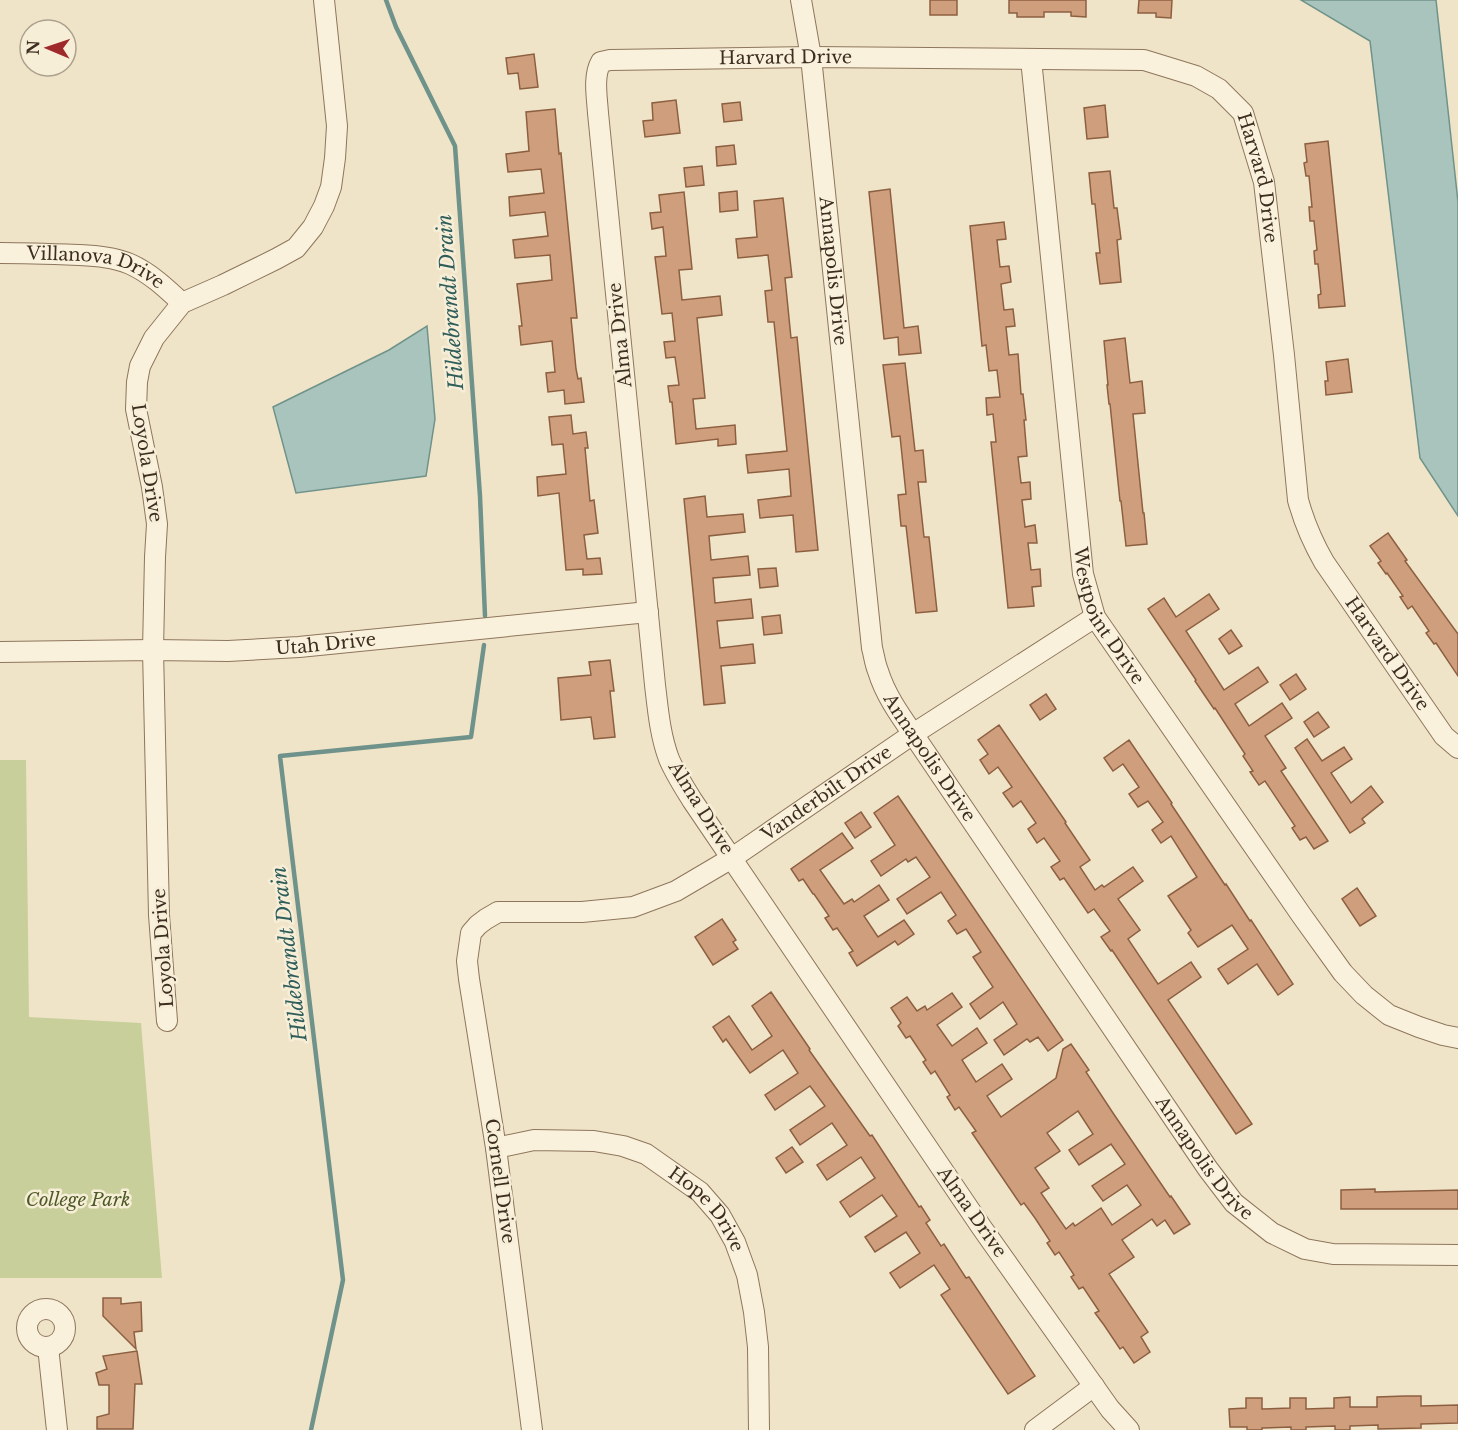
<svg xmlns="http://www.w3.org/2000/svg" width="1458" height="1430" font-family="'Libre Baskerville',serif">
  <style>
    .green { fill: #c9cf9b }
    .water { fill: #a9c4bc; stroke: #6f938a; stroke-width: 1.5 }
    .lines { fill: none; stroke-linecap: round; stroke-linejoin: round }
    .stream { stroke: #6f938a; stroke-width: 4.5 }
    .building { fill: #cf9f7d; stroke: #8d5f41; stroke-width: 1.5; fill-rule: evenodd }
    .minor-casing { stroke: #8d765c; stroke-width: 22 }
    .minor { stroke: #faf1dc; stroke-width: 20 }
    .labels { text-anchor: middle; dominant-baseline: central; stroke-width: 5; stroke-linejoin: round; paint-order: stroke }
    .street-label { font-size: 18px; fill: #3d2e20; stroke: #f7eed8 }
    .park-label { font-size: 18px; font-style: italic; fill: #4d5a26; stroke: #f7eed8 }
    .water-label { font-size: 20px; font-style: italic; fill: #2f5d5a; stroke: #f7eed8 }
  </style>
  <rect width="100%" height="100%" fill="#f0e4c8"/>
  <polygon class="green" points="0,760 26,760 29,1017 141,1023 162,1278 0,1278"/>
  <g class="water">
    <polygon points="1301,0 1436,0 1458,202 1458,516 1420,458 1370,41"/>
    <polygon points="427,326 435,419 426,476 296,493 273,407 389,350"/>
  </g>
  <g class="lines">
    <g class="stream">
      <polyline points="386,0 396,27 455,146 480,496 485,616"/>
      <polyline points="311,1430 343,1280 280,756 471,737 484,645"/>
    </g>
  </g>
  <g class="building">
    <rect x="930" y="0" width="27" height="15"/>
    <polygon points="1009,0 1086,0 1086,17 1071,16 1071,12 1044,12 1044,17 1017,17 1017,13 1009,13"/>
    <polygon points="1139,0 1172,0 1171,18 1156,17 1156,13 1138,13"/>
    <polygon points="534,54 538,87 520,89 518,73 508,74 506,58"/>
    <polygon points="676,100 680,133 645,137 643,121 653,120 652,103"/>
    <polygon points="740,102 742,120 724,122 722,104"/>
    <polygon points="1105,105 1108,137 1087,139 1084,108"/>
    <polygon points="555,109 559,154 561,153 564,185 577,318 571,318 576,369 578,379 581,378 584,402 565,404 564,390 548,392 546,373 555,372 552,341 521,345 519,326 522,326 517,284 552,280 550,255 515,258 513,240 548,236 545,212 510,216 509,197 544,193 541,169 508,172 506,154 529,151 526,112"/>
    <polygon points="1328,141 1345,306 1319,308 1318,295 1321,294 1318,264 1315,264 1314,251 1317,250 1314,221 1310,221 1309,207 1312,207 1309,176 1306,176 1304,163 1307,162 1305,144"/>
    <polygon points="734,145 736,164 717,166 716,147"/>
    <polygon points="702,166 704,185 686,187 684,168"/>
    <polygon points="1110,171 1114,208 1117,208 1121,239 1117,240 1121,282 1100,284 1096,253 1100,253 1095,204 1092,204 1089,173"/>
    <polygon points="890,189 904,328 918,326 921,353 899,355 898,337 884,339 869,192"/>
    <polygon points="737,191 738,210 720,212 719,193"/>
    <polygon points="684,192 692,269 679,270 682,300 720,296 722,315 697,318 705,398 693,399 696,429 735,425 736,444 718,446 718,439 676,444 672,402 670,402 668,386 679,385 675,357 666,358 664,342 675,341 672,313 662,314 655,257 666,256 663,227 652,229 650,213 661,212 659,195"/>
    <polygon points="783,198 792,277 785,278 791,338 797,337 818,550 796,552 793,515 760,518 758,500 791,496 789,469 748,473 746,455 787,451 774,322 768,322 765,291 772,290 768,255 738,258 736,239 757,237 754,201"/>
    <polygon points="1004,222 1006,239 997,240 1000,267 1009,266 1011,282 1001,284 1004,310 1013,309 1015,326 1006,327 1009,355 1018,354 1021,394 1023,394 1026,420 1024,420 1027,456 1018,457 1021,483 1030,482 1031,499 1022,500 1025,527 1035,525 1037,543 1028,543 1031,570 1040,569 1041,586 1032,587 1034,606 1008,608 991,442 996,442 993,414 987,415 986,398 1000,397 997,370 989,371 986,345 982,346 970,226"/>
    <polygon points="1125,338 1130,383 1142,381 1145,413 1133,414 1143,513 1144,513 1147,544 1126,546 1121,501 1120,501 1110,404 1109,404 1107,385 1108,385 1104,341"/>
    <polygon points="1348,359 1352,392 1326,395 1325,381 1328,381 1326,362"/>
    <polygon points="905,363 915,451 923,450 926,482 918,482 924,537 929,537 937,611 916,613 906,526 901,526 898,495 906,494 900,436 892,437 883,365"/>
    <polygon points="571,415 573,434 586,432 588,448 585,448 590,501 594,500 598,533 584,535 587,559 600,558 602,574 583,575 583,569 566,570 559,493 538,496 537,477 566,474 563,444 552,445 549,417"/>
    <polygon points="705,496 707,517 743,514 745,532 709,536 711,560 748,556 750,575 713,578 715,603 751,599 753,618 717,621 720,648 753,644 755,663 721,666 725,703 704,705 684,499"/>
    <polygon points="1388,533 1407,560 1405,561 1458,634 1458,676 1436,643 1434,644 1426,633 1429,631 1412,606 1408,609 1400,597 1403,596 1387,573 1386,574 1378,563 1381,561 1370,546"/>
    <polygon points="776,568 778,586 760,588 758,569"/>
    <polygon points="1209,594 1219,609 1186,631 1224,690 1258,667 1268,682 1235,704 1249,726 1282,703 1292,718 1265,736 1286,768 1281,771 1328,841 1314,849 1306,837 1300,840 1292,828 1295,826 1265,781 1259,785 1250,772 1253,771 1243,756 1245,754 1215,708 1214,709 1195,681 1196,680 1148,609 1164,598 1176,617"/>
    <polygon points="780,615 782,633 764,635 762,617"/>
    <polygon points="1231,630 1242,646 1229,654 1219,639"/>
    <polygon points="610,660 614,691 610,691 615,737 594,739 591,717 561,720 558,678 591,675 589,662"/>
    <polygon points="1296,674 1306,689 1290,700 1280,685"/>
    <polygon points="1046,694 1056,709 1040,720 1030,705"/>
    <polygon points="1318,712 1329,727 1314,737 1304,722"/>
    <polygon points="999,725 1066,822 1065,823 1090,860 1080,867 1095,890 1102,885 1104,887 1133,867 1143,881 1118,899 1140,930 1128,939 1158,984 1191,962 1201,977 1168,1000 1252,1124 1236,1134 1112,950 1111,951 1101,937 1110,931 1094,909 1088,913 1064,878 1060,880 1051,867 1060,861 1044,838 1037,843 1028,829 1036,823 1021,801 1013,807 1003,793 1012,787 998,767 989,774 980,760 988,754 978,740"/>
    <polygon points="1307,739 1322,761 1344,747 1352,759 1331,773 1351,803 1371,786 1383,802 1362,819 1365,823 1350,833 1295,748"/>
    <polygon points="1129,740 1172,803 1171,804 1225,885 1226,884 1250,921 1251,920 1293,984 1278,995 1257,964 1228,984 1218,969 1248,949 1232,925 1198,947 1188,933 1191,930 1168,896 1197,877 1171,836 1161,843 1152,830 1163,822 1148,801 1138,807 1129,794 1139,787 1123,764 1113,771 1104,758"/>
    <polygon points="898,796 1063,1040 1048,1051 1038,1037 1030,1042 1027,1039 1004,1055 994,1040 1017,1024 1003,1002 980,1019 970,1004 993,987 973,957 981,952 966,929 957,934 948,921 956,915 941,892 907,914 897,899 930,877 916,857 908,862 906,859 881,876 871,861 895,845 874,813"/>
    <polygon points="861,812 871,827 855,838 845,823"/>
    <polygon points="842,833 853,848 820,870 834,890 844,904 852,899 854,902 879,885 889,900 864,916 878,937 904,920 914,934 898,945 895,941 857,966 849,953 853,951 837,928 833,930 825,918 829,916 814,894 813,894 803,879 799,881 791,869"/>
    <polygon points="1357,888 1376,916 1360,926 1342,899"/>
    <polygon points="722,919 736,940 733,942 738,949 713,965 695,937"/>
    <polygon points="771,992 810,1049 809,1050 870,1136 872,1135 919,1207 921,1206 930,1220 926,1223 941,1246 944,1244 966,1278 969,1277 1035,1376 1008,1394 941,1295 950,1289 934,1265 900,1288 890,1273 920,1253 906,1232 875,1252 865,1237 897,1216 882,1195 850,1217 840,1202 875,1178 861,1157 827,1180 817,1165 847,1145 832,1123 800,1145 790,1130 825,1106 810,1086 775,1110 765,1095 798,1073 783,1050 750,1073 726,1039 723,1042 713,1027 729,1016 752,1050 772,1036 752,1006"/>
    <path d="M952 993 962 1007 937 1025 952 1046 977 1028 987 1043 962 1060 976 1082 1002 1064 1012 1079 987 1096 1001 1117 1056 1078 1063 1049 1071 1044 1089 1070 1086 1072 1113 1113 1170 1197 1171 1196 1190 1224 1174 1234 1165 1220 1157 1226 1152 1219 1122 1240 1134 1257 1109 1274 1148 1332 1141 1337 1150 1352 1134 1363 1123 1347 1120 1349 1104 1325 1095 1313 1099 1311 1083 1287 1079 1289 1071 1277 1074 1275 1059 1252 1055 1255 1047 1243 1050 1241 1035 1218 1024 1203 1021 1205 972 1133 976 1131 959 1107 955 1110 947 1097 950 1095 935 1071 931 1074 923 1062 926 1060 910 1036 906 1038 898 1026 901 1023 891 1008 907 997 917 1011 925 1006 927 1010ZM1078 1111 1093 1134 1069 1150 1079 1165 1111 1144 1125 1164 1092 1186 1103 1201 1127 1185 1141 1205 1112 1225 1101 1208 1075 1226 1073 1223 1066 1229 1041 1193 1049 1188 1035 1168 1060 1151 1047 1133Z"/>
    <polygon points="792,1147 803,1162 786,1173 776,1158"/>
    <polygon points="1375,1189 1375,1192 1458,1190 1458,1209 1341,1209 1341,1190"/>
    <polygon points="103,1298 121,1298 121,1304 141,1302 142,1331 134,1332 136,1349 103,1316"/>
    <polygon points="137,1351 142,1384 135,1384 133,1429 97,1429 97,1417 109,1414 109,1385 99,1385 96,1373 107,1369 103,1356"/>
    <polygon points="1405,1396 1421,1396 1421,1406 1458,1405 1458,1423 1421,1424 1421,1428 1378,1429 1378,1425 1350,1426 1350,1430 1335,1430 1335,1426 1306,1427 1306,1430 1291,1430 1291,1427 1262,1428 1262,1430 1247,1430 1247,1427 1230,1427 1229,1409 1246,1408 1246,1398 1262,1398 1262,1409 1290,1408 1290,1398 1306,1398 1306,1409 1334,1408 1334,1398 1350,1397 1350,1407 1377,1407 1377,1397"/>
  </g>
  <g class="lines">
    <g class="minor-casing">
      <g id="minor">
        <path id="s1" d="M801 0 811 57 872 648C874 655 875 664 878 671 885 694 899 714 913 734L1208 1169 1234 1203 1272 1233 1305 1249 1333 1254 1458 1255"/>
        <path id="s2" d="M1031 59 1083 574 1095 617 1302 916 1343 973 1364 995 1389 1015 1419 1027 1443 1035 1458 1038"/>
        <path id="s3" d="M0 253C27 253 53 254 79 255 96 256 114 257 130 264 150 273 166 288 182 303"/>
        <path id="s4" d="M0 652 153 650 228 651 299 647 648 612"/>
        <polyline points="167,1021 159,915 153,650 155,557 157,524 152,487 136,409 137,382 140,366 154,338 182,303 223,285 276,259 296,248 313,227 324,206 331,187 335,158 337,126 324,0"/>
        <path id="s5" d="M496 1148 534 1140 594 1141 623 1146 646 1154 700 1192 720 1215 735 1242 747 1275 754 1312 758 1347 759 1430"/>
        <circle cx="46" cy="1328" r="19"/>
        <polyline points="48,1347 57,1430"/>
        <path id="s6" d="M532 1430 496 1148 469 979 467 961 471 933 478 925 486 919 498 912H582L633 907 676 891 732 858 913 734 1095 617"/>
        <polyline points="1035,1430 1094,1386"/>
        <path id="s7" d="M1129 1430 1110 1409 982 1228 692 800C684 787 675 773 669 759 660 735 658 710 655 685L598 113C597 97 593 76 601 62L610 60 811 57 1144 60 1196 76 1219 89 1243 113 1264 182 1284 355 1298 500C1304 522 1312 541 1324 562L1444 736 1458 748"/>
      </g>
    </g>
    <use href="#minor" class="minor"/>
  </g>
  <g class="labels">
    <g class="street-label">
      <text stroke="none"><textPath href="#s7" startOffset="1701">Harvard Drive</textPath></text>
      <text stroke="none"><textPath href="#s7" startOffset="2241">Harvard Drive</textPath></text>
      <text stroke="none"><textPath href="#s3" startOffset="98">Villanova Drive</textPath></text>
      <text stroke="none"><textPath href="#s1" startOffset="273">Annapolis Drive</textPath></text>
      <text transform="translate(620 335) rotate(-96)">Alma Drive</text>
      <text transform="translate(147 463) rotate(81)">Loyola Drive</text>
      <text stroke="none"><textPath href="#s2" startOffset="566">Westpoint Drive</textPath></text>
      <text stroke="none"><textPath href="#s4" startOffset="326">Utah Drive</textPath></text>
      <text stroke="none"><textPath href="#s7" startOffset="2745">Harvard Drive</textPath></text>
      <text stroke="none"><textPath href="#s1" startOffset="777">Annapolis Drive</textPath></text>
      <text stroke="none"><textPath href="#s6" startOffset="897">Vanderbilt Drive</textPath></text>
      <text transform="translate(701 808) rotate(58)">Alma Drive</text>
      <text transform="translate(163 948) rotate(-94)">Loyola Drive</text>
      <text stroke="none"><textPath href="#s1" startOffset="1263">Annapolis Drive</textPath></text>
      <text transform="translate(500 1181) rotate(82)">Cornell Drive</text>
      <text transform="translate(972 1212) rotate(55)">Alma Drive</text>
      <text stroke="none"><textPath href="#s5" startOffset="236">Hope Drive</textPath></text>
    </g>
    <g class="park-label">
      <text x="78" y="1200">College Park</text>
    </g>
    <g class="water-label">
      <text transform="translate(450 302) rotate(-94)">Hildebrandt Drain</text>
      <text transform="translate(289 954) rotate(-97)">Hildebrandt Drain</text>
    </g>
  </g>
  <g transform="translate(48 48) rotate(272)"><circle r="28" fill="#f7eed8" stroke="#ada18e" stroke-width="1.5"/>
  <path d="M0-4.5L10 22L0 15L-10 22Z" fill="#9e2a2b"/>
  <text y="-9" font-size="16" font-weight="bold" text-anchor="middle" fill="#3d2e20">N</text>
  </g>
</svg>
